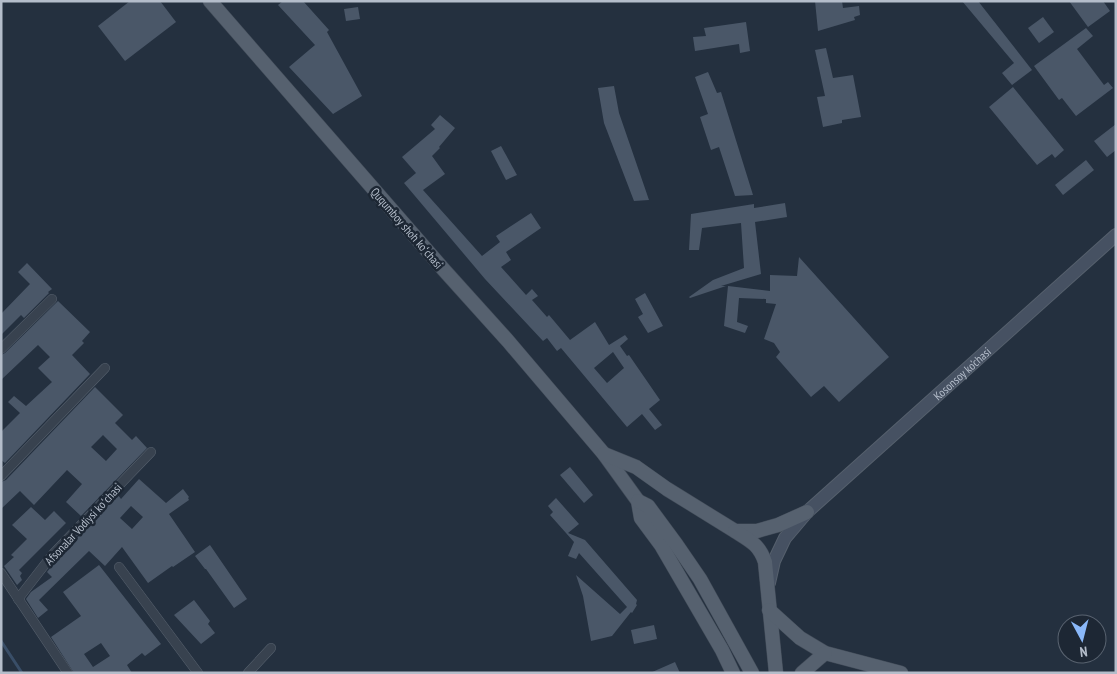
<svg xmlns="http://www.w3.org/2000/svg" width="1117" height="674" font-family="'PT Sans Narrow',sans-serif">
  <style>
    .lines { fill: none; stroke-linecap: round; stroke-linejoin: round }
    .stream { stroke: #394e68; stroke-width: 3 }
    .building { fill: #4a5768; fill-rule: evenodd }
    .street-casing { stroke: #56606d; stroke-width: 10 }
    .secondary-casing { stroke: #56606d; stroke-width: 14 }
    .primary-casing { stroke: #414b58; stroke-width: 15 }
    .street { stroke: #38424f; stroke-width: 9 }
    .secondary { stroke: #465162; stroke-width: 12 }
    .primary { stroke: #56616f; stroke-width: 14 }
    .labels { text-anchor: middle; dominant-baseline: central; stroke-width: 5; stroke-linejoin: round; paint-order: stroke }
    .street-label { font-size: 12px; fill: #b4bdca; stroke: #1d2734 }
  </style>
  <rect width="100%" height="100%" fill="#24303f"/>
  <g class="lines">
    <polyline class="stream" points="1,641 22,673"/>
  </g>
  <g class="building">
    <polygon points="130,1 160,1 176,22 125,61 98,26"/>
    <polygon points="283,1 303,1 329,30 327,32 362,96 333,114 289,67 315,45 278,5"/>
    <polygon points="815,1 842,1 843,8 859,6 860,15 854,17 855,20 818,31"/>
    <polygon points="962,1 978,1 1032,70 1012,85 1002,73 1014,63"/>
    <polygon points="1069,1 1103,1 1110,11 1088,27"/>
    <polygon points="358,7 360,19 346,21 344,9"/>
    <polygon points="1043,17 1054,32 1039,43 1028,28"/>
    <polygon points="746,22 750,51 740,53 739,44 695,51 693,37 706,36 704,28"/>
    <polygon points="1086,28 1093,36 1077,49 1104,85 1108,82 1113,88 1076,116 1062,98 1059,100 1034,66"/>
    <polygon points="826,48 833,78 853,75 861,117 842,120 842,123 823,127 817,97 825,96 815,50"/>
    <polygon points="708,72 717,93 721,92 753,195 735,196 719,147 711,150 700,117 708,114 695,77"/>
    <polygon points="614,86 619,113 649,200 634,201 604,123 598,88"/>
    <polygon points="1013,87 1064,150 1055,158 1052,154 1037,165 989,107"/>
    <path d="M440 115 455 128 439 147 440 148 432 156 445 174 423 190 482 256 500 242 496 236 531 213 541 228 506 252 511 260 501 267 526 295 532 289 538 296 532 300 547 317 549 315 570 340 595 322 609 345 625 335 628 339 620 346 627 356 629 355 660 400 649 409 662 425 655 430 642 414 627 427 561 348 557 351 547 338 543 341 485 279 404 183 416 173 402 157 435 129 431 125ZM613 352 624 368 607 383 594 368Z"/>
    <polygon points="1116,124 1116,150 1107,157 1094,141"/>
    <polygon points="501,146 517,175 506,180 491,151"/>
    <polygon points="1086,160 1094,170 1063,195 1055,185"/>
    <polygon points="785,203 787,217 755,222 761,274 721,286 726,286 690,298 689,297 713,280 744,268 741,223 702,228 699,250 689,250 691,214 754,204 754,208"/>
    <polygon points="799,257 889,357 839,402 824,386 811,397 776,357 780,352 774,343 764,339 776,304 766,303 766,299 739,298 737,322 748,326 745,333 724,326 728,286 770,291 770,275 797,276"/>
    <polygon points="27,263 52,289 48,292 49,293 24,318 21,315 1,335 1,314 30,284 18,272"/>
    <polygon points="645,293 663,326 648,333 638,317 643,314 635,299"/>
    <polygon points="58,301 90,332 82,341 84,343 72,355 90,374 5,463 1,460 1,432 20,413 8,402 14,396 26,406 52,382 38,368 50,357 38,345 1,380 1,355 5,353"/>
    <path d="M95 387 123 415 115 423 132 440 136 436 147 448 81 516 66 502 82 484 67 470 34 505 20 491 1 509V482L6 480ZM103 435 117 449 106 461 91 447Z"/>
    <polygon points="570,467 593,495 584,503 560,475"/>
    <path d="M139 479 166 503 183 489 189 497 188 498 189 500 169 514 195 552 173 567 172 566 148 583 122 547 105 566 89 551 39 600 48 610 38 618 26 599 31 592 52 577 47 572 58 558 118 495 121 499ZM131 506 143 517 132 529 120 518Z"/>
    <polygon points="556,498 579,524 568,533 585,540 637,600 636,604 637,605 632,613 631,612 612,636 591,641 583,596 576,575 620,614 627,607 579,553 576,559 568,556 574,542 550,515 553,512 548,506"/>
    <polygon points="31,507 45,520 54,511 66,523 19,570 22,573 20,576 22,580 17,585 4,566 14,557 11,555 27,539 12,525"/>
    <polygon points="210,545 247,599 234,608 206,569 205,569 195,556"/>
    <path d="M99 565 161 644 145 656 142 653 127 665 132 673H74L51 637 81 616 63 592ZM101 643 110 656 93 667 84 654Z"/>
    <polygon points="194,600 210,621 208,624 215,633 201,644 174,615"/>
    <polygon points="654,625 657,639 634,644 631,630"/>
    <polygon points="675,662 680,673 650,673"/>
  </g>
  <g class="lines">
    <g class="street-casing">
      <g id="street">
        <polyline points="1,349 52,299"/>
        <polyline points="1,476 105,368"/>
        <polyline points="119,567 198,673"/>
        <polyline points="1,573 68,673"/>
        <polyline points="18,599 53,554 151,452"/>
        <polyline points="248,673 271,648"/>
      </g>
    </g>
    <g class="secondary-casing">
      <g id="secondary">
        <path id="s1" d="M769 583 774 561 785 538 807 512 1116 235"/>
      </g>
    </g>
    <g class="primary-casing">
      <g id="primary">
        <polyline points="210,1 444,270 508,341 604,454 638,501 641,518 661,545 722,650 733,673"/>
        <polyline points="604,454 636,467 667,489 735,531 757,531 778,525 807,512"/>
        <polyline points="638,501 648,506 676,544 700,579 752,673"/>
        <path d="M735 531C750 541 759 544 765 562L776 673"/>
        <polyline points="769,610 800,638 825,653 901,673"/>
        <polyline points="802,673 825,653"/>
      </g>
    </g>
    <use href="#street" class="street"/>
    <use href="#secondary" class="secondary"/>
    <use href="#primary" class="primary"/>
  </g>
  <g class="labels">
    <g class="street-label">
      <text transform="translate(407 228) rotate(49)">Ququmboy shoh koʻchasi</text>
      <text stroke="none"><textPath href="#s1" startOffset="290">Kosonsoy ko’chasi</textPath></text>
      <text transform="translate(83 524) rotate(-47)">Afsonalar Vodiysi koʻchasi</text>
    </g>
  </g>
  <rect width="1117" height="674" fill="none" stroke="#b4bdca" stroke-width="5"/>
  <g transform="translate(1082 639) rotate(173)"><circle r="24" fill="#1d2734" stroke="#596370"/>
  <path d="M0-4L9 19L0 12L-9 19Z" fill="#8ab8f9"/>
  <text y="-8" font-size="14" font-weight="bold" text-anchor="middle" fill="#b4bdca">N</text>
  </g>
</svg>
